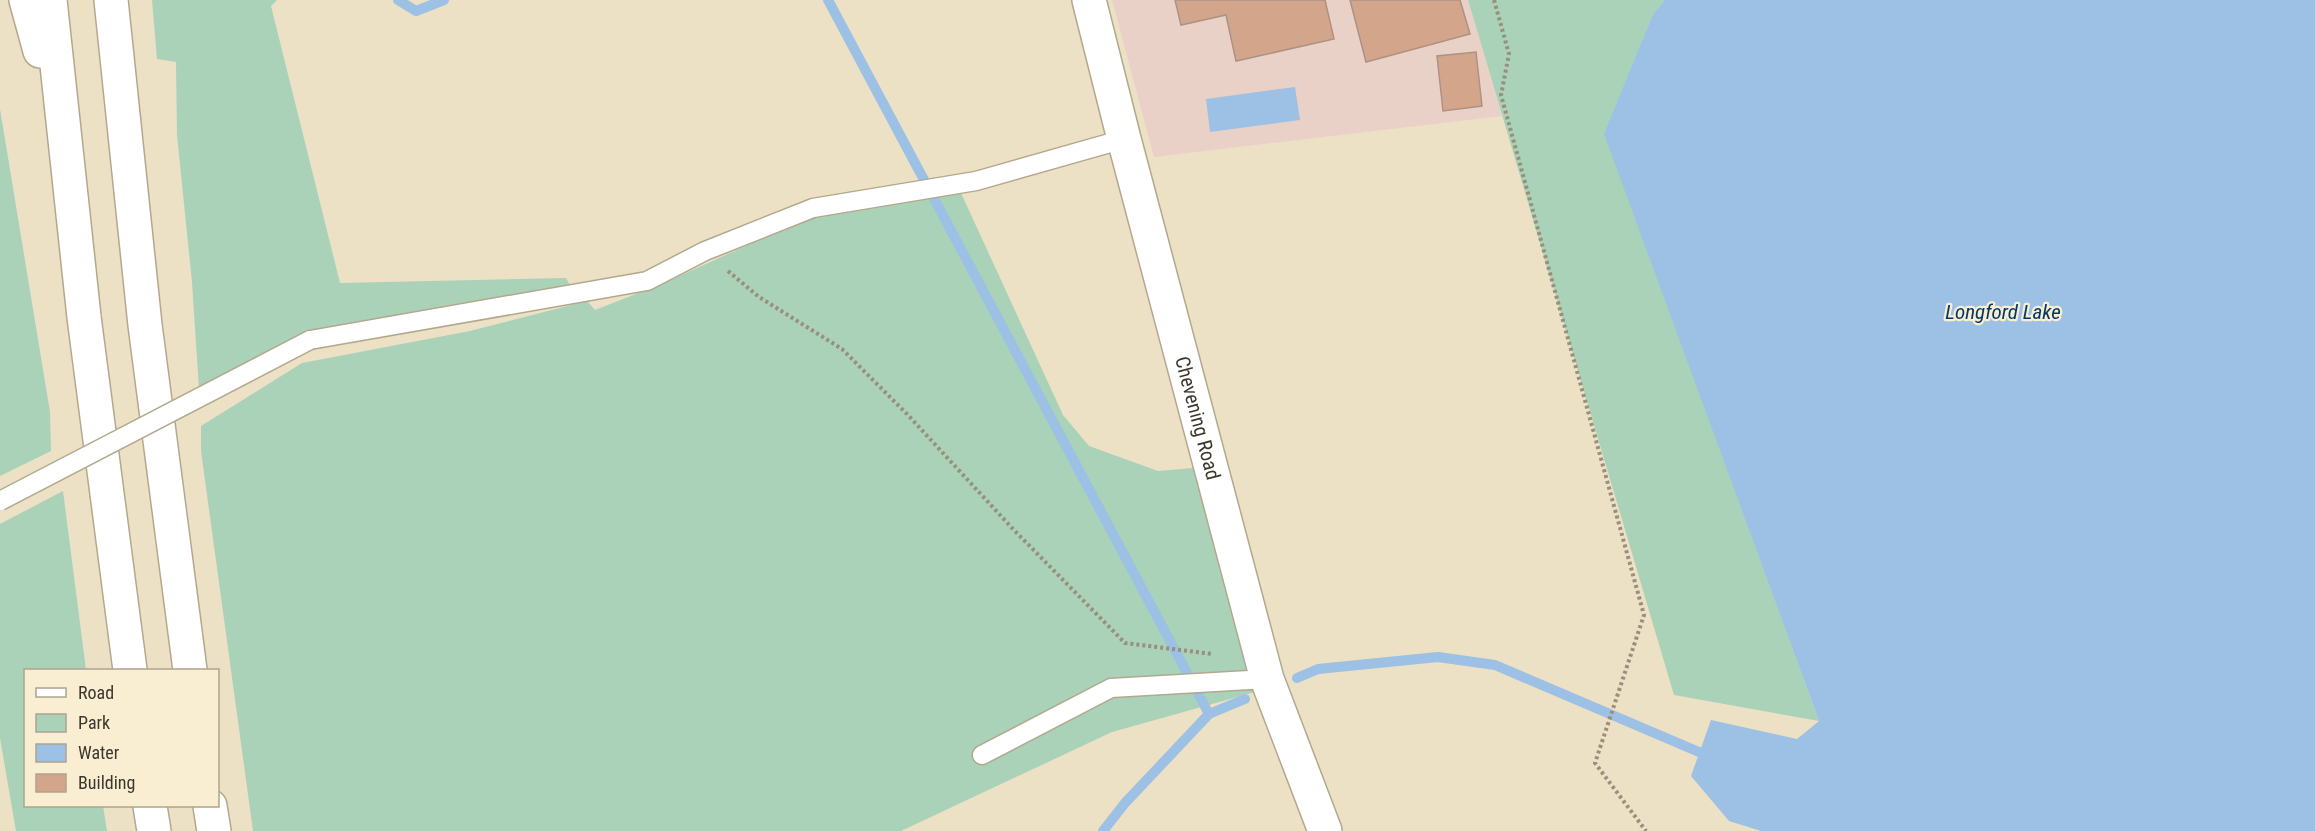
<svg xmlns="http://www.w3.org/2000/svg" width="2315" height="831" font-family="'Roboto Condensed',sans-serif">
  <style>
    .commercial { fill: #ead1c8 }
    .green { fill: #a9d2b9 }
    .water { fill: #9dc0e5 }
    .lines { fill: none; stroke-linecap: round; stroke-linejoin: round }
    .stream { stroke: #9dc0e5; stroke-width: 10 }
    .building { fill: #d3a68b; stroke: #ad9283; stroke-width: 1.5 }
    .lane-casing { stroke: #b3a88e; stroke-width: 21 }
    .street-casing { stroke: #b3a88e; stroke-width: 36 }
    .highway-casing { stroke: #b3a88e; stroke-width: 36 }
    .path { stroke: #988f7c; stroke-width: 4; stroke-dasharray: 3 3; stroke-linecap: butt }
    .lane { stroke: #fff; stroke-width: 18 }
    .street { stroke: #fff; stroke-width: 33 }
    .highway { stroke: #fff; stroke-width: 33 }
    .lane-bridge-casing { stroke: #b3a88e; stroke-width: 21; stroke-linecap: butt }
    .lane-bridge { stroke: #fff; stroke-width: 18 }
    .labels { text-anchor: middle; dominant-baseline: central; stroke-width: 4.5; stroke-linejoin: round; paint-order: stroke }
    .street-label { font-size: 20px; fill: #3c372c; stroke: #f9edd2 }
    .water-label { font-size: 21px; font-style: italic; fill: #033866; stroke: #f9edd2 }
  </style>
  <rect width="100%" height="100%" fill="#ece0c5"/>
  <polygon class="commercial" points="1112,0 1468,0 1502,116 1154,157"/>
  <g class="green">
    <polygon points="152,0 277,0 271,6 340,283 566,278 571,287 309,333 199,389 192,282 177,135 176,62 157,59"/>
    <polygon points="1468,0 1665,0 1653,14 1605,134 1819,721 1674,695"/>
    <polygon points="0,109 50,412 51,451 0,476"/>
    <polygon points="961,193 1063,415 1089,446 1158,471 1193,468 1255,692 1112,732 901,831 253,831 201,451 201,426 302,363 470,331 587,301 595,310 664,283 809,217"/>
    <polygon points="63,491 86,670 26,670 26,806 103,806 107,831 16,831 0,738 0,524"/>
  </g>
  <g class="water">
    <polygon points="1665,0 2315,0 2315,831 1761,831 1729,821 1691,776 1711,720 1797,739 1819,721 1604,134 1653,14"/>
    <polygon points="1295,87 1300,120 1210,132 1206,99"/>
  </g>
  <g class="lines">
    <g class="stream">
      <polyline points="398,0 416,11 444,0"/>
      <polyline points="828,0 1209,714"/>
      <polyline points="1297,678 1318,669 1438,657 1495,665 1699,752"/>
      <polyline points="1103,831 1125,803 1209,714 1245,699"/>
    </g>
  </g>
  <g class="building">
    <polygon points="1175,0 1325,0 1334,39 1236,61 1226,15 1181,25"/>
    <polygon points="1350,0 1460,0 1470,34 1366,62"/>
    <polygon points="1476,52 1482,106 1443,111 1437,56"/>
  </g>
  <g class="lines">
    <g class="lane-casing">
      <g id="lane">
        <polyline points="310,340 647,281 705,251 813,208 976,181 1124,139"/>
        <polyline points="982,755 1111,688 1267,679"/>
      </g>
    </g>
    <g class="street-casing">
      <g id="street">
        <path id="s1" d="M1089 0 1124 139 1267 679 1325 831"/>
      </g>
    </g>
    <g class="highway-casing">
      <g id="highway">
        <polyline points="26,0 40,51"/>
        <polyline points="50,0 84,317 130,670"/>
        <polyline points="111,0 145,325 190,670"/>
        <polyline points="150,806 154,831"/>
        <polyline points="210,806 214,831"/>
      </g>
    </g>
    <g class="path">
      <polyline points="1494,0 1509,54 1501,95 1644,615 1595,763 1646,831"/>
      <polyline points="728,271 759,297 842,349 907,414 1012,528 1125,643 1212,654"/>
    </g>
    <use href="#lane" class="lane"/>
    <use href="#street" class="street"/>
    <use href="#highway" class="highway"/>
    <g class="lane-bridge-casing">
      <polyline id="lane-bridge" points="0,501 310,340"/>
    </g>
    <use href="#lane-bridge" class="lane-bridge"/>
  </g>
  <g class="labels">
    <g class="street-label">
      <text stroke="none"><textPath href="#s1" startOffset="432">Chevening Road</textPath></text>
    </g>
    <g class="water-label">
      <text x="2003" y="312">Longford Lake</text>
    </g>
  </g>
  <rect x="24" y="669" width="195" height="138" fill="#f9edd2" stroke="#ada490" stroke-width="1.5"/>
  <rect x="36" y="688" width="30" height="9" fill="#ffffff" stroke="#ada490" stroke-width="1.5"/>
  <text x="78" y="699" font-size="18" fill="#3c372c">Road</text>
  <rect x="36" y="714" width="30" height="18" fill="#a9d2b9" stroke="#ada490" stroke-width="1.5"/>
  <text x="78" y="729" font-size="18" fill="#3c372c">Park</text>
  <rect x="36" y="744" width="30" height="18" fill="#9dc0e5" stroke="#ada490" stroke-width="1.5"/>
  <text x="78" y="759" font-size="18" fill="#3c372c">Water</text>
  <rect x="36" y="774" width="30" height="18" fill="#d3a68b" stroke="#ada490" stroke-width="1.5"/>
  <text x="78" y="789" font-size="18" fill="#3c372c">Building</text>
</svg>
